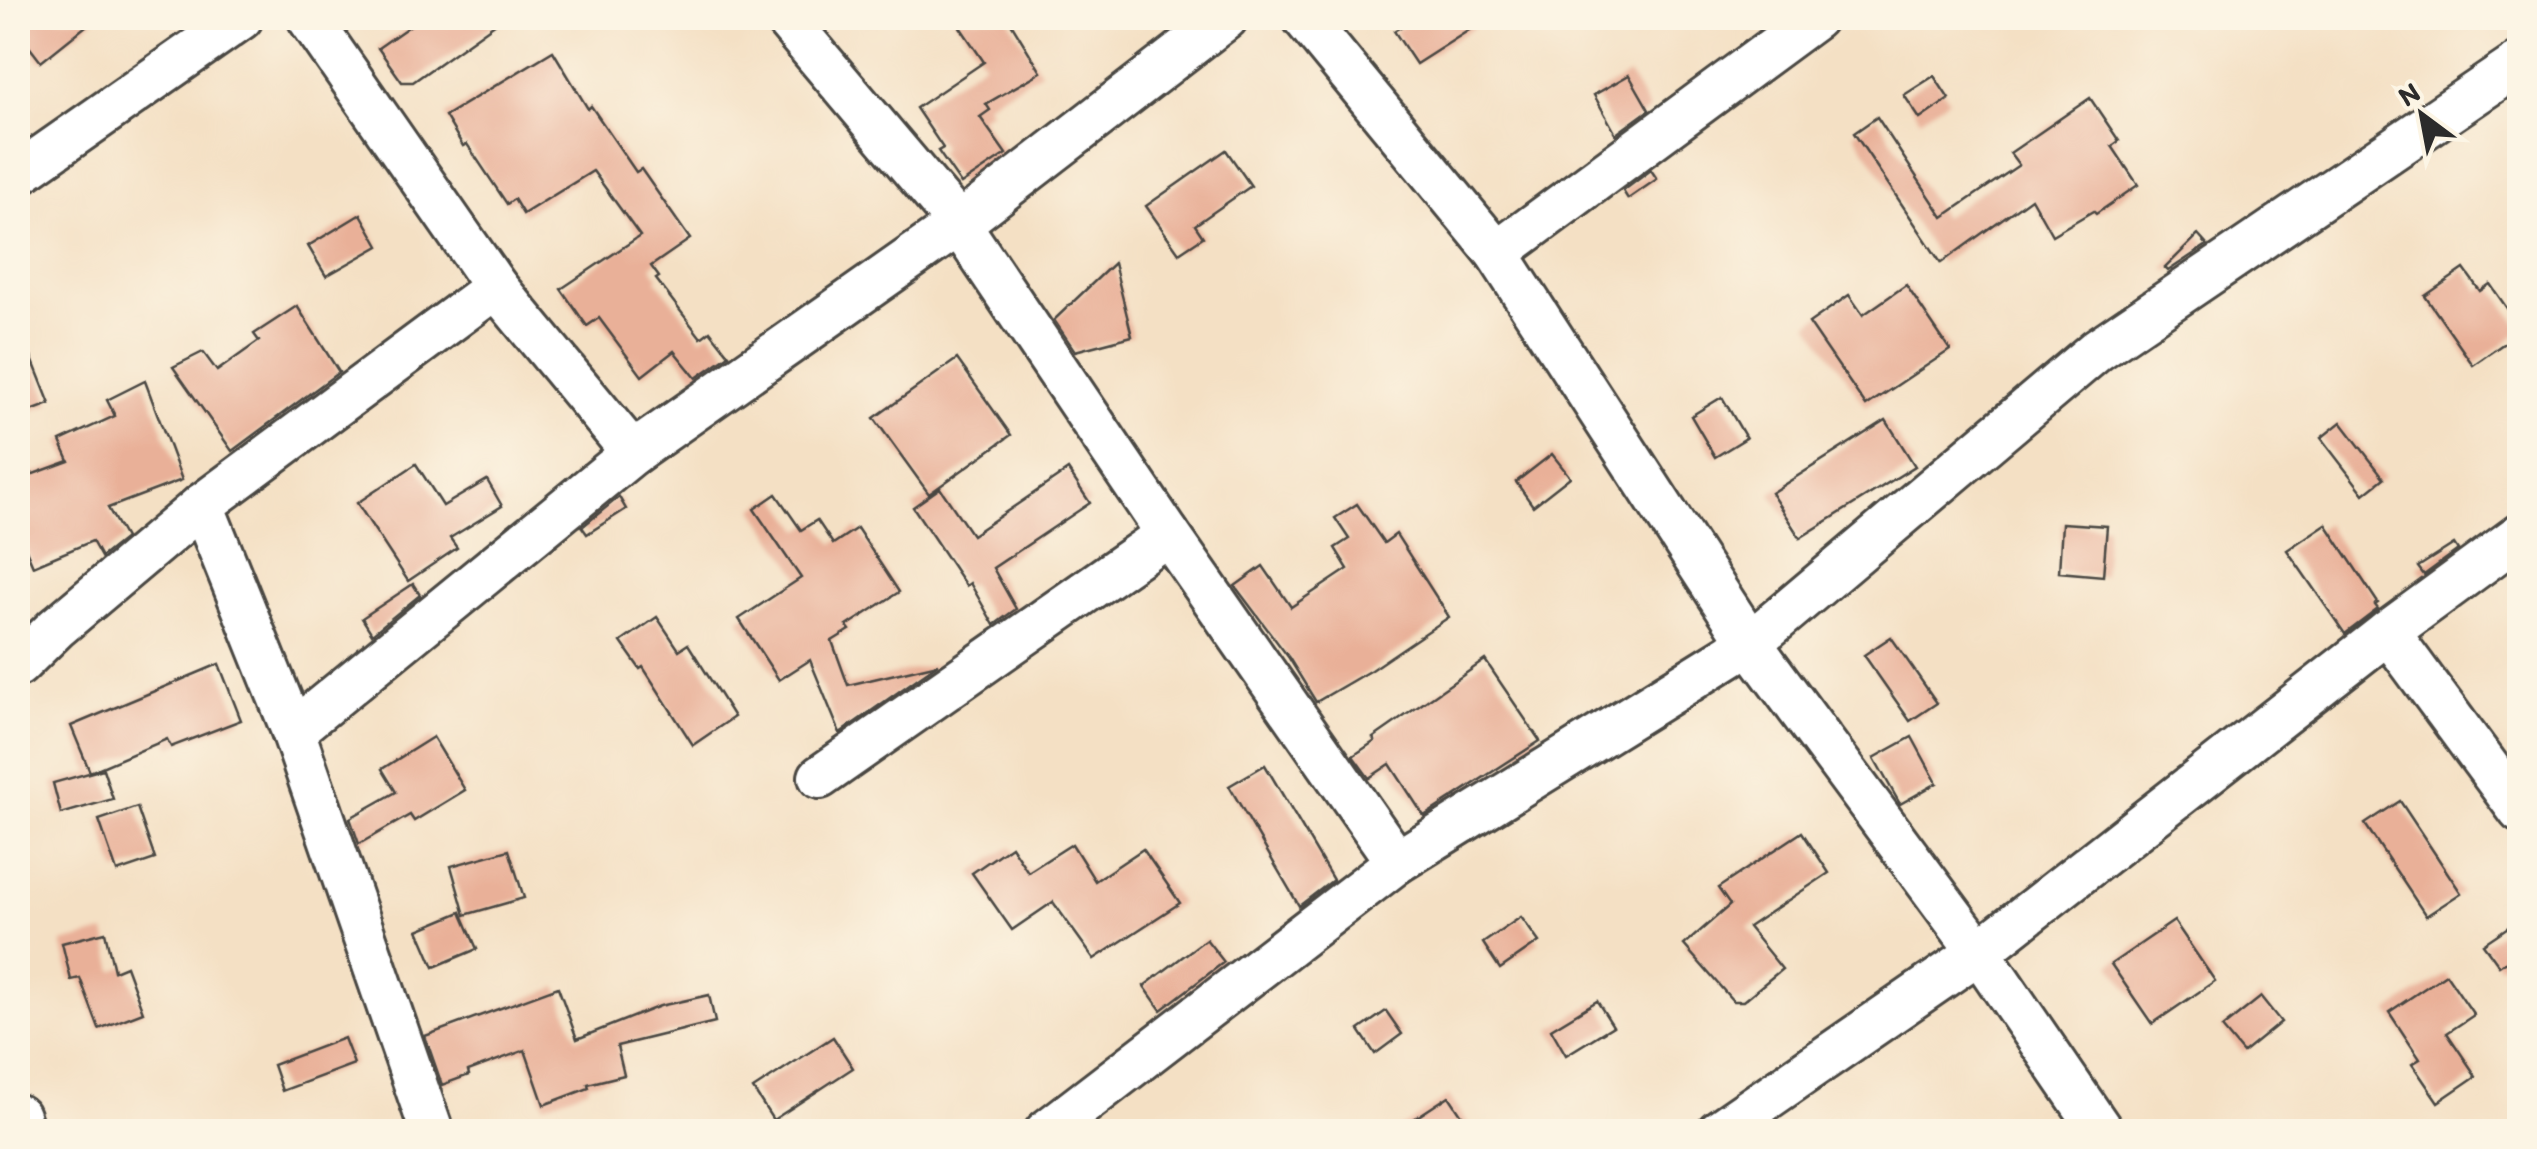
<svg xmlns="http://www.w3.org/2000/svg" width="2537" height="1149" font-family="Itim,sans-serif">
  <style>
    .building { fill: #e9b098 }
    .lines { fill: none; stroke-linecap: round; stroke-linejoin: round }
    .minor-casing { stroke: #494642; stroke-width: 48 }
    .minor { stroke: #fff; stroke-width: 42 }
  </style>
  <rect width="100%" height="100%" fill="#fcf5e5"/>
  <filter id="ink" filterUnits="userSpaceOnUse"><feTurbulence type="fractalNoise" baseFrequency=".01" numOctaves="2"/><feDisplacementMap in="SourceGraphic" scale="20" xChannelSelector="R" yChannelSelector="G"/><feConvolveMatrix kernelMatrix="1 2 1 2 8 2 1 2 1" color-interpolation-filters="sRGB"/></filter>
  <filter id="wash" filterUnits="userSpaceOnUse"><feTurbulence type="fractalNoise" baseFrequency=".0048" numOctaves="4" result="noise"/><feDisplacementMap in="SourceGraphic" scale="40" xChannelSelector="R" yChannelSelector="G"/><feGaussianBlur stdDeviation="2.25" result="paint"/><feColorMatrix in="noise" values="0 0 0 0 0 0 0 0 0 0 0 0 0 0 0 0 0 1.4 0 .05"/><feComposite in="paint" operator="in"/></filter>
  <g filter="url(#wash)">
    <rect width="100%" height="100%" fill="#f4e0c4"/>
    <g id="blocks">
      <g class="building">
        <polygon points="18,18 96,18 41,62 18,32"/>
        <polygon points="421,18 503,18 413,82 402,82 378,48"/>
        <polygon points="954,18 1008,18 1041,72 986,104 990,110 980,117 1006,154 961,184 938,151 943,148 916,108 984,62"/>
        <polygon points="1415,18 1488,18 1416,64 1394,31"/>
        <polygon points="553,51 588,109 591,106 636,172 641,169 690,239 651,266 659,277 656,279 701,338 710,331 729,355 696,378 674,351 642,376 599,318 587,326 561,289 640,236 593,171 523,214 514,199 507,204 467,144 463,146 445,116"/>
        <polygon points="1629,75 1649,110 1616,134 1594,95"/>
        <polygon points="1934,76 1949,99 1920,119 1904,95"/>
        <polygon points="2090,98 2119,141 2112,146 2138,185 2096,214 2093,211 2052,235 2031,198 1941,263 1854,133 1877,117 1943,217 2019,165 2010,153"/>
        <polygon points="1226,150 1251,186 1195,225 1203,237 1179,253 1146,206"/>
        <polygon points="1651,170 1657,179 1628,199 1623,191"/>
        <polygon points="361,214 379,246 326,276 308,246"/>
        <polygon points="2198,235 2207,245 2168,271 2165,268"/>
        <polygon points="1114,263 1132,336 1075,351 1054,320"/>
        <polygon points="2464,269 2480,291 2490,284 2520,327 2520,332 2473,365 2425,296"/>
        <polygon points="1906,285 1950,350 1866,406 1809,323 1849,295 1863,315"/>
        <polygon points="297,306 339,372 232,451 173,367 203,352 217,371 259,341 254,334"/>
        <polygon points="19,326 50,404 18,416 18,327"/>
        <polygon points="957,359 1011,435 929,494 874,418"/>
        <polygon points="145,381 182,480 108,508 125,538 101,557 92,541 33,566 18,531 18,486 27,482 25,477 69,461 60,441 115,416 107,400"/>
        <polygon points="1722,397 1746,438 1715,457 1691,416"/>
        <polygon points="1886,420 1915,466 1800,538 1771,493"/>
        <polygon points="2341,422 2384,478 2364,494 2321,438"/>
        <polygon points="1552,454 1570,477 1533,506 1516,482"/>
        <polygon points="416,464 443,506 487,480 502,506 450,538 457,548 408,581 357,503"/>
        <polygon points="1068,470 1090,503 993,568 1016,609 994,625 970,583 966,586 913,507 940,488 972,535"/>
        <polygon points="776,494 801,530 817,520 833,544 857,528 899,592 847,626 850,630 832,641 848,685 938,664 840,733 810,660 779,680 739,619 801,578 754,509"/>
        <polygon points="619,497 626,509 587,534 582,527"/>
        <polygon points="1357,504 1384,543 1396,534 1449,617 1371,670 1316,702 1289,658 1235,586 1263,566 1291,607 1348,569 1335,548 1349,539 1335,518"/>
        <polygon points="2062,523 2107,526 2103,576 2059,572"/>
        <polygon points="2326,524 2378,603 2375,605 2378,609 2345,634 2287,550"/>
        <polygon points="2454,544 2458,550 2424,575 2418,567"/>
        <polygon points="413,584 420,595 372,634 362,618"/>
        <polygon points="657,617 679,650 688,644 734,717 693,745 643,667 640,669 621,642"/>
        <polygon points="1891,637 1937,703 1910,721 1864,655"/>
        <polygon points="1485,660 1540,741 1424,816 1390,764 1369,778 1353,756 1375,741 1373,738"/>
        <polygon points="219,664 241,720 171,747 167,739 90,772 71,726"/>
        <polygon points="433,737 465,790 414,821 410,815 359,844 350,818 396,792 382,769"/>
        <polygon points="1912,737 1937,783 1900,804 1874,758"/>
        <polygon points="1265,765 1333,880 1299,906 1229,786"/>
        <polygon points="103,769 113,799 61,814 53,783"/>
        <polygon points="2400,801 2461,893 2426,916 2365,824"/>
        <polygon points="137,807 155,859 117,872 99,820"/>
        <polygon points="1802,832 1829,873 1748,927 1782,969 1743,1001 1733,1001 1684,945 1730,905 1718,888"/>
        <polygon points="1072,844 1095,881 1143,849 1180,903 1094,959 1053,902 1012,930 972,873 1011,846 1028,872"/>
        <polygon points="509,850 524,898 465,915 451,866"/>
        <polygon points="461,912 477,949 434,967 418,930"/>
        <polygon points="1521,917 1539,942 1500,969 1483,943"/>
        <polygon points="2520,919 2520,952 2499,966 2483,944"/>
        <polygon points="2174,921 2215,981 2152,1024 2111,964"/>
        <polygon points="105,932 114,971 126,966 143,1012 99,1029 80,978 71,980 62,943"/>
        <polygon points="1206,939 1224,962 1161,1010 1144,986"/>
        <polygon points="2446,974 2474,1015 2447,1033 2476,1076 2438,1102 2412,1064 2420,1059 2389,1012"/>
        <polygon points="558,987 577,1039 660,1006 709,995 715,1022 617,1046 624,1075 588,1084 589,1088 544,1105 525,1050 468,1071 469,1075 442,1085 425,1036"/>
        <polygon points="2261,997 2281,1022 2243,1053 2222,1028"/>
        <polygon points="1597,1001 1613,1026 1566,1055 1551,1029"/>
        <polygon points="1386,1011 1402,1034 1375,1054 1359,1030"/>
        <polygon points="833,1037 853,1068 773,1120 753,1089"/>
        <polygon points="344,1038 354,1064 282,1091 273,1065"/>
        <polygon points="1449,1096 1473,1132 1394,1132"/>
      </g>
    </g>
  </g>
  <g filter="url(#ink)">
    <use href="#blocks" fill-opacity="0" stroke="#494642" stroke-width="2.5"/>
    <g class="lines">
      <g class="minor-casing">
        <g id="minor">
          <polyline points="309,18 496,287 633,453"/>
          <polyline points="785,18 959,224 1168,534 1397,862 1046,1132"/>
          <polyline points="1304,18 1497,253 1750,643 1979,952 2102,1132"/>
          <polyline points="18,174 241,18"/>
          <polyline points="1497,253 1815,18"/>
          <polyline points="2388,632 2520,811"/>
          <polyline points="18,665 56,628 202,505"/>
          <polyline points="293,731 633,453 959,224 1226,18"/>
          <polyline points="820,777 1168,534"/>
          <polyline points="1397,862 1750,643 2097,350 2520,63"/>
          <polyline points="18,1116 23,1132"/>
          <polyline points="432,1132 293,731 202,505 496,287"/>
          <polyline points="1718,1132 1979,952 2388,632 2520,535"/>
        </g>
      </g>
      <use href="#minor" class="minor"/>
    </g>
  </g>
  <rect width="2537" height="1149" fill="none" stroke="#fcf5e5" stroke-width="60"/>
  <g transform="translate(2422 115) rotate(328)" stroke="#fcf5e5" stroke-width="8" paint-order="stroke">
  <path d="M0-8L18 38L0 25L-18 38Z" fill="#2b2b2b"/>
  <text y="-15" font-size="28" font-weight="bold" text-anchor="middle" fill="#2b2b2b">N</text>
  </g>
</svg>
